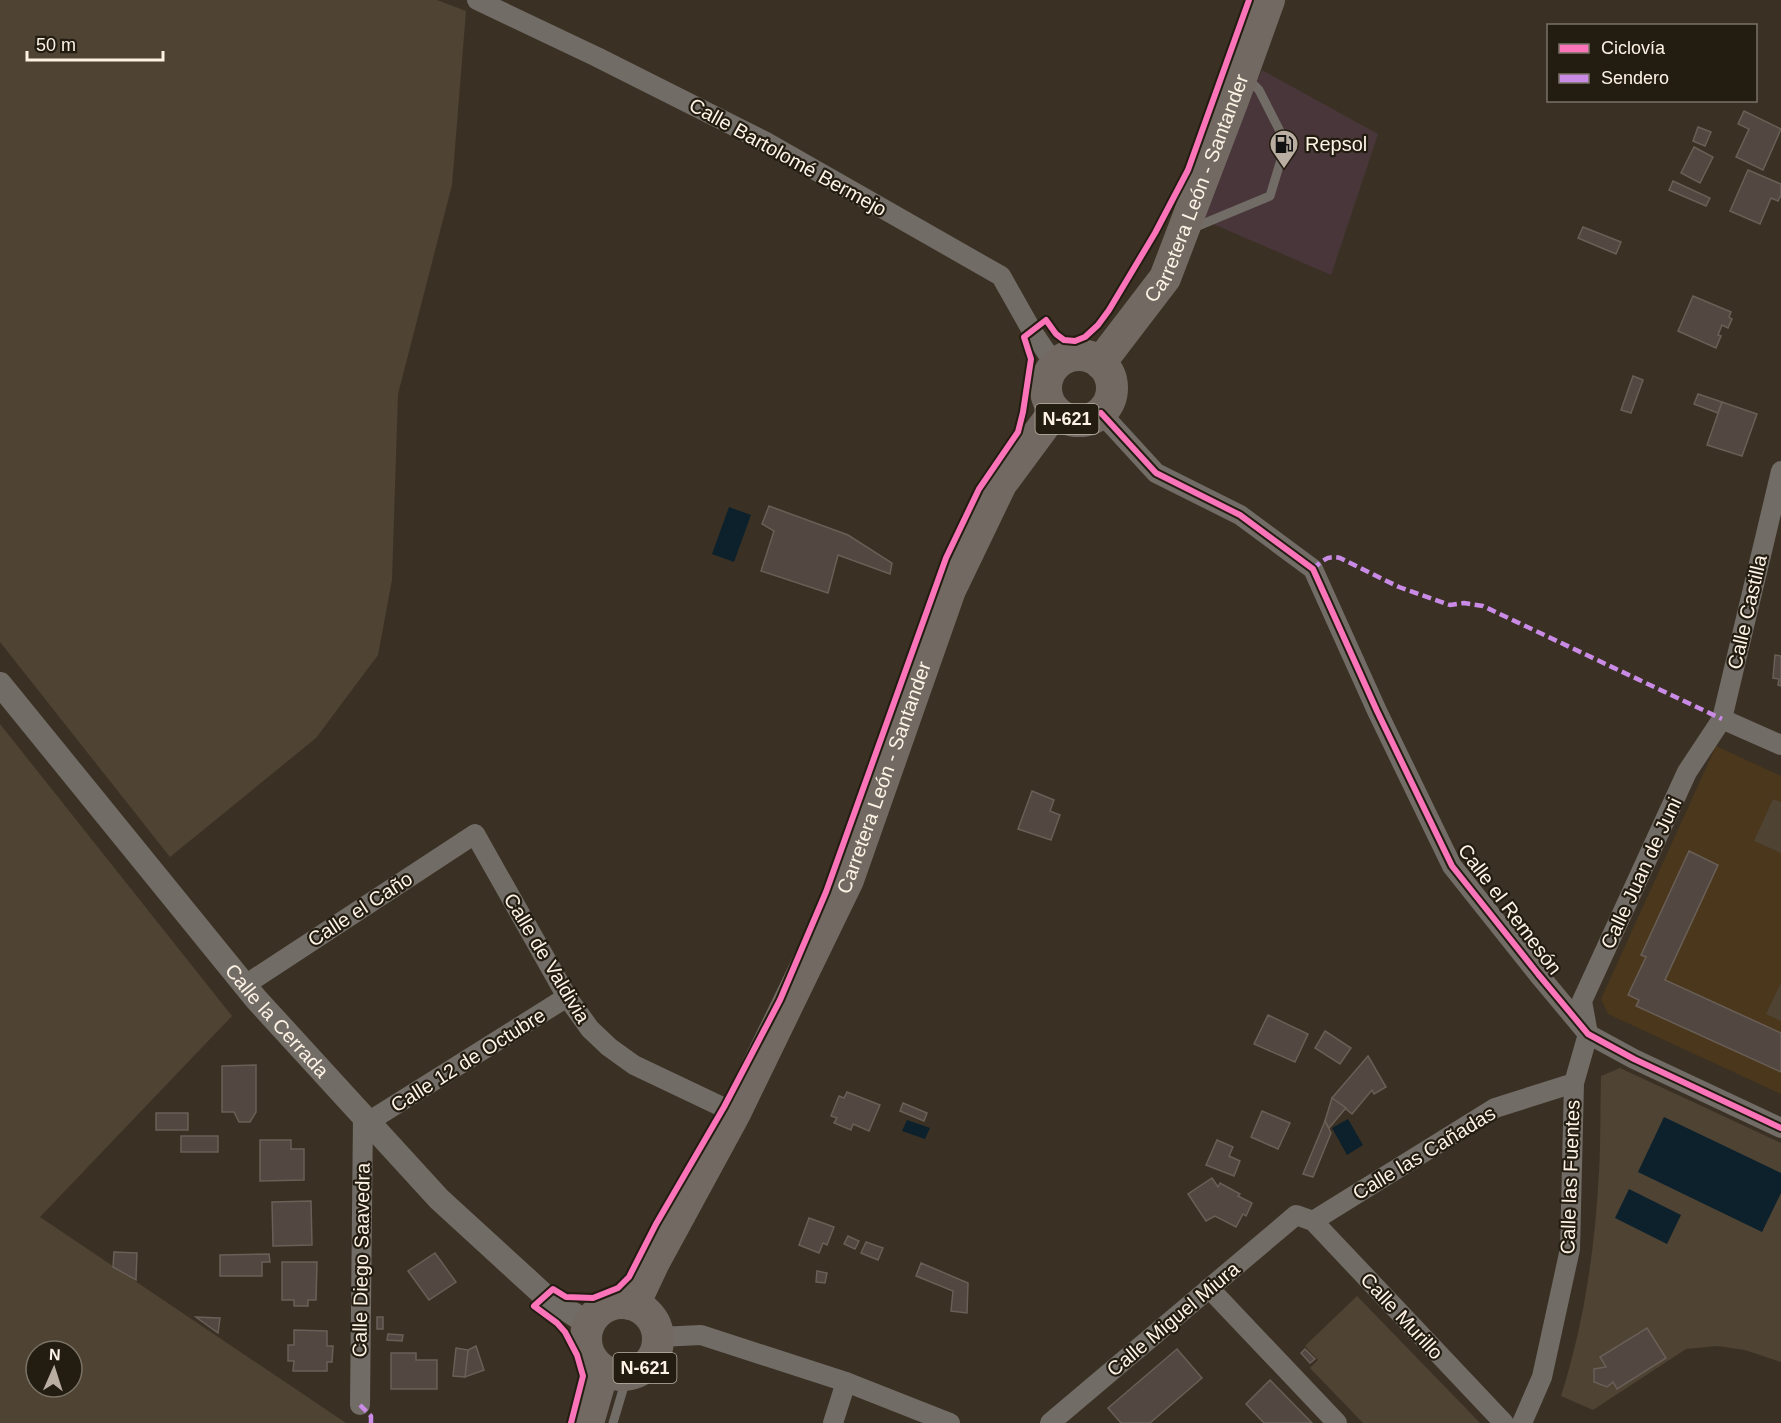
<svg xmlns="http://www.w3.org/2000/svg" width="1781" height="1423" font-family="Arial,sans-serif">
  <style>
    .commercial { fill: #49363a }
    .built { fill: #4b371b }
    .green { fill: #4f4334; fill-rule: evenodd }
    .water { fill: #0c212c }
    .building { fill: #524841; stroke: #695f57; stroke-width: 1.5 }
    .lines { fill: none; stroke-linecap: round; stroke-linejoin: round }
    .service { stroke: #726c67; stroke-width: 9 }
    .minor { stroke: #726c67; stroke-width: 20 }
    .tertiary { stroke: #726c67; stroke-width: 24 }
    .trunk { stroke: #726a62; stroke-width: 32 }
    .quiet { stroke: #ca8be6; stroke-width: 4.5; stroke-dasharray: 9 4.5; stroke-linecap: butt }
    .cycleway-casing { stroke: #231c11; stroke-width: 10 }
    .cycleway { stroke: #fb73b8; stroke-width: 6 }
    .labels { text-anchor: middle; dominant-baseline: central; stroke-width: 4.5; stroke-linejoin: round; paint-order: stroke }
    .shield { fill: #231c11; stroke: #bcb2a5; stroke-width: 1.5 }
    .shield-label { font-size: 18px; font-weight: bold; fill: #fdf2e4 }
    .poi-label { font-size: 20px; fill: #fdf2e4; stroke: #231c11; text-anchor: start }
    .street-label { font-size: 20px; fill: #fdf2e4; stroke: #231c11 }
  </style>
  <rect width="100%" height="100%" fill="#3a3124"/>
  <polygon class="commercial" points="1262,70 1378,134 1331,275 1197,217"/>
  <polygon class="built" points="1716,746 1781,776 1781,1094 1608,1014 1601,999"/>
  <g class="green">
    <polygon points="0,0 437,0 466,11 452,185 398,394 392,580 378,655 316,738 170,857 0,642"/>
    <path d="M0 724 232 1016 40 1217 346 1423H0ZM36 1351H72V1387H36Z"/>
    <polygon points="1773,799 1781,802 1781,853 1754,841"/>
    <polygon points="1781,983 1781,1021 1766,1014"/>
    <path d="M1620 1068 1781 1143V1362L1745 1350 1717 1346 1686 1349 1593 1410 1561 1396C1584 1324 1595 1248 1599 1173 1601 1141 1600 1108 1601 1076Z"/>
    <polygon points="1357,1296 1480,1423 1363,1423 1310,1368 1318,1360 1305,1346"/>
  </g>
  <g class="water">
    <polygon points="729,507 751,515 734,562 712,554"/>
    <polygon points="1664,1117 1781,1173 1781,1193 1762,1232 1638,1172"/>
    <polygon points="1348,1119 1363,1145 1347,1155 1332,1128"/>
    <polygon points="907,1120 930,1128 925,1139 902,1131"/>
    <polygon points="1629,1189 1681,1215 1667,1244 1615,1218"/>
  </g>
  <g class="building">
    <polygon points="1744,111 1781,129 1763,170 1736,157 1749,129 1738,124"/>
    <polygon points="1698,127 1711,132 1705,146 1693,141"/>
    <polygon points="1694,147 1713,157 1700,183 1681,173"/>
    <polygon points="1748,170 1781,184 1781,195 1778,201 1771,198 1760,224 1730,211"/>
    <polygon points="1673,181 1710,198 1706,206 1669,190"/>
    <polygon points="1583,227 1621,242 1616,254 1578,238"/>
    <polygon points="1693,296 1731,312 1729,317 1732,319 1728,328 1722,325 1718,335 1721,336 1716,348 1678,331"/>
    <polygon points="1633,376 1643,380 1631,413 1621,410"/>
    <polygon points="1698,394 1722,402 1718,413 1694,404"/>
    <polygon points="1722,402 1757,414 1742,456 1707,445"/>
    <polygon points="769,506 848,535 892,563 890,574 838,555 828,593 761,571 774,531 762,524"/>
    <polygon points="1775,655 1781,656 1781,686 1778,685 1779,679 1773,678"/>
    <polygon points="1032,791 1054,800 1050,811 1060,815 1051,840 1018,829"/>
    <polygon points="1689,851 1718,865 1665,980 1781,1033 1781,1072 1636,1006 1639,1000 1628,995 1646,957 1641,955"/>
    <polygon points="1268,1015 1308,1034 1295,1062 1254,1044"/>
    <polygon points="1325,1031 1351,1048 1340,1064 1315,1048"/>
    <polygon points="1368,1056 1386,1087 1374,1094 1372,1090 1352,1114 1332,1098"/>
    <polygon points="256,1065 256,1112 250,1122 239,1122 234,1112 222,1112 222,1066"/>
    <polygon points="847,1092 880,1105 869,1131 853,1124 851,1130 834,1123 837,1118 831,1116 839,1096 844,1098"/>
    <polygon points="1332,1098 1346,1108 1329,1128 1325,1121"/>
    <polygon points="903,1103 927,1113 924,1121 900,1111"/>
    <polygon points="1262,1111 1290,1123 1278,1149 1251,1137"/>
    <rect x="156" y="1113" width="32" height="17"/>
    <polygon points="1325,1121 1331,1133 1313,1177 1303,1174"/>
    <rect x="181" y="1136" width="37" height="16"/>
    <polygon points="260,1140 291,1140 291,1149 304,1149 304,1180 260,1181"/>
    <polygon points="1217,1140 1233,1147 1229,1156 1240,1161 1234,1176 1206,1165"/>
    <polygon points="1212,1178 1218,1187 1220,1183 1240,1194 1238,1196 1252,1203 1246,1216 1243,1214 1236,1227 1215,1216 1206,1221 1188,1194"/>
    <polygon points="311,1201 312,1245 273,1246 272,1202"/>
    <polygon points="809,1218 834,1227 827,1245 823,1243 819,1253 799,1245"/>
    <polygon points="848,1236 859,1241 855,1249 844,1244"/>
    <polygon points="866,1242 883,1248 878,1260 861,1253"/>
    <polygon points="114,1252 137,1253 136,1280 113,1267"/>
    <polygon points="435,1253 456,1282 429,1300 408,1271"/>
    <polygon points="269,1254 270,1262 262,1262 262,1276 220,1276 220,1255"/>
    <polygon points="282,1262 317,1262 316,1300 308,1300 308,1306 294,1306 294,1300 282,1300"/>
    <polygon points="921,1263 968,1283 967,1313 951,1311 953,1291 916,1276"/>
    <polygon points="817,1271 827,1273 825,1283 816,1282"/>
    <polygon points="196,1317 220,1318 218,1333"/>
    <rect x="377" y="1317" width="6" height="12"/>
    <polygon points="1647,1328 1666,1358 1617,1389 1613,1382 1607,1387 1594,1382 1594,1369 1606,1367 1600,1357"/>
    <polygon points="294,1330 327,1331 327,1346 333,1346 332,1362 327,1362 327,1371 293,1371 294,1361 288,1361 288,1345 294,1345"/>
    <polygon points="388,1334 403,1335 402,1341 387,1340"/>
    <polygon points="476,1346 484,1370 465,1377 468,1350"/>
    <polygon points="456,1348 468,1350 465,1377 453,1376"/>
    <polygon points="1177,1349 1202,1378 1150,1423 1121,1423 1108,1408"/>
    <polygon points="1305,1349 1315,1359 1310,1363 1301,1353"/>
    <polygon points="391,1353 416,1353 416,1360 437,1360 437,1389 391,1389"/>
    <polygon points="1270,1380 1312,1423 1264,1423 1246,1404"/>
  </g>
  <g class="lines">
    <g class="service">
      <polyline points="1193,228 1270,196 1286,143 1259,90 1248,79"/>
      <polyline points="613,1423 627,1376"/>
    </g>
    <g class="minor">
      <polyline points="477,0 597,57 766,142 1001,276 1032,331 1055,365"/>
      <polyline points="1101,413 1156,473 1240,515 1313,569 1377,711 1452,866 1538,974 1588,1034 1634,1059 1781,1128"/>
      <polyline points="1722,719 1781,745"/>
      <polyline points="245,985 475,834 567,997 590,1029 609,1047 634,1065 735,1113"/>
      <polyline points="368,1122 567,997"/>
      <polyline points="1313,1221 1495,1108 1574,1083"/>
      <polyline points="1209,1288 1337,1423"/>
      <polyline points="659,1337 701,1335 846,1382 950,1423"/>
      <polyline points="360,1405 363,1116"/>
      <polyline points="833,1423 846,1382"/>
      <polyline points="1050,1423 1296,1215 1313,1221 1504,1423"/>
      <polyline points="1522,1423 1542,1377 1570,1249 1574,1083 1588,1034 1582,1001 1687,772 1722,719 1781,471"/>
    </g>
    <path class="tertiary" id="s1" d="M0 684 256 999 439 1199 545 1296 589 1324"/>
    <g class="trunk">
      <circle cx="1079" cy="388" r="33"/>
      <path id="s2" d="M1100 363 1165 278 1233 100 1269 0"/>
      <circle cx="622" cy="1339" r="36"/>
      <path id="s3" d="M630 1304 639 1294 654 1262 735 1113 848 880 950 590 1001 484 1055 411"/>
      <polyline points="588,1423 603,1371"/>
    </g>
    <g class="quiet">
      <path d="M1313 569C1322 561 1327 555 1340 558L1399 587 1450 605 1464 603 1483 606 1722 719"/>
      <polyline points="360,1405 371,1416 371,1423"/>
    </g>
    <g class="cycleway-casing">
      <g id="cycleway">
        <polyline points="1101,413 1156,473 1240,515 1313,569 1377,711 1452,866 1538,974 1588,1034 1634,1059 1781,1128"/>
        <polyline points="571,1423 583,1376 577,1355 565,1332 557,1323 534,1306 553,1289 566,1297 593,1298 618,1288 629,1277 656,1224 724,1107 780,1000 826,892 946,558 979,489 1018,432 1023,412 1031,359 1024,337 1046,320 1056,334 1064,340 1075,341 1085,337 1098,325 1109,310 1155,233 1188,170 1249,0"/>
      </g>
    </g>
    <use href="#cycleway" class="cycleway"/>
  </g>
  <defs>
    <g id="fuel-pin" transform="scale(1.5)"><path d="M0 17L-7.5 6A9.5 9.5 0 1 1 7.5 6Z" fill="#b9aea1" stroke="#231c11"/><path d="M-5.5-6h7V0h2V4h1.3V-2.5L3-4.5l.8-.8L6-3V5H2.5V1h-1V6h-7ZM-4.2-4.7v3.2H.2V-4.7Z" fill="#111"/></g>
  </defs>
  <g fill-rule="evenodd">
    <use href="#fuel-pin" x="1284" y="144"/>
  </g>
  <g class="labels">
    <g class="shield">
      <rect x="1035.5" y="404" width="63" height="30" rx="4.5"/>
      <rect x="613.5" y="1353" width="63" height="30" rx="4.5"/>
    </g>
    <g class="shield-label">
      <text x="1067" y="419">N-621</text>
      <text x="645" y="1368">N-621</text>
    </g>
    <g class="poi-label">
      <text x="1305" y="144">Repsol</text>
    </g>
    <g class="street-label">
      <text transform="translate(788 157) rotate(29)">Calle Bartolomé Bermejo</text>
      <text stroke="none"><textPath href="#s2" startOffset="202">Carretera León - Santander</textPath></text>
      <text transform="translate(1747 612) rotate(-77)">Calle Castilla</text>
      <text stroke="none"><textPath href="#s3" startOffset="586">Carretera León - Santander</textPath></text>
      <text transform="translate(1641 873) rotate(-65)">Calle Juan de Juni</text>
      <text transform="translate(360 909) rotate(-33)">Calle el Caño</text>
      <text transform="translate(1510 909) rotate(53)">Calle el Remesón</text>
      <text transform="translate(547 958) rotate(59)">Calle de Valdivia</text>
      <text stroke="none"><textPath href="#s1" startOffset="436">Calle la Cerrada</textPath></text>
      <text transform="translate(468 1060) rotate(-32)">Calle 12 de Octubre</text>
      <text transform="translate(1424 1153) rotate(-31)">Calle las Cañadas</text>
      <text transform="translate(1570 1177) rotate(-88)">Calle las Fuentes</text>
      <text transform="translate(361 1260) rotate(-89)">Calle Diego Saavedra</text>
      <text transform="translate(1402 1316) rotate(47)">Calle Murillo</text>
      <text transform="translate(1173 1319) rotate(-40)">Calle Miguel Miura</text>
    </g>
  </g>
  <rect x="1547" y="24" width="210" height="78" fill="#231c11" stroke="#7a7265" stroke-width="1.5"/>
  <rect x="1559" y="44" width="30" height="9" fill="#fb73b8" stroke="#7a7265" stroke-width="1.5"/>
  <text x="1601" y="54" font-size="18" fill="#fdf2e4">Ciclovía</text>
  <rect x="1559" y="74" width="30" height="9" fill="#ca8be6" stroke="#7a7265" stroke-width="1.5"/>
  <text x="1601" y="84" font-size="18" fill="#fdf2e4">Sendero</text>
  <g transform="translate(54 1369) rotate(3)"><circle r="28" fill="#231c11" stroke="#7a7265" stroke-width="1.5"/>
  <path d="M0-4.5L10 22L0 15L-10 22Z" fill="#b9aea1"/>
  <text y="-9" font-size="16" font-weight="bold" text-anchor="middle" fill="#fdf2e4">N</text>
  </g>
  <path d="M27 51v9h136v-9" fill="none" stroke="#fdf2e4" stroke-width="3"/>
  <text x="36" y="51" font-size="18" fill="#fdf2e4" stroke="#231c11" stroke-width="4.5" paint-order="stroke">50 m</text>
</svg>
